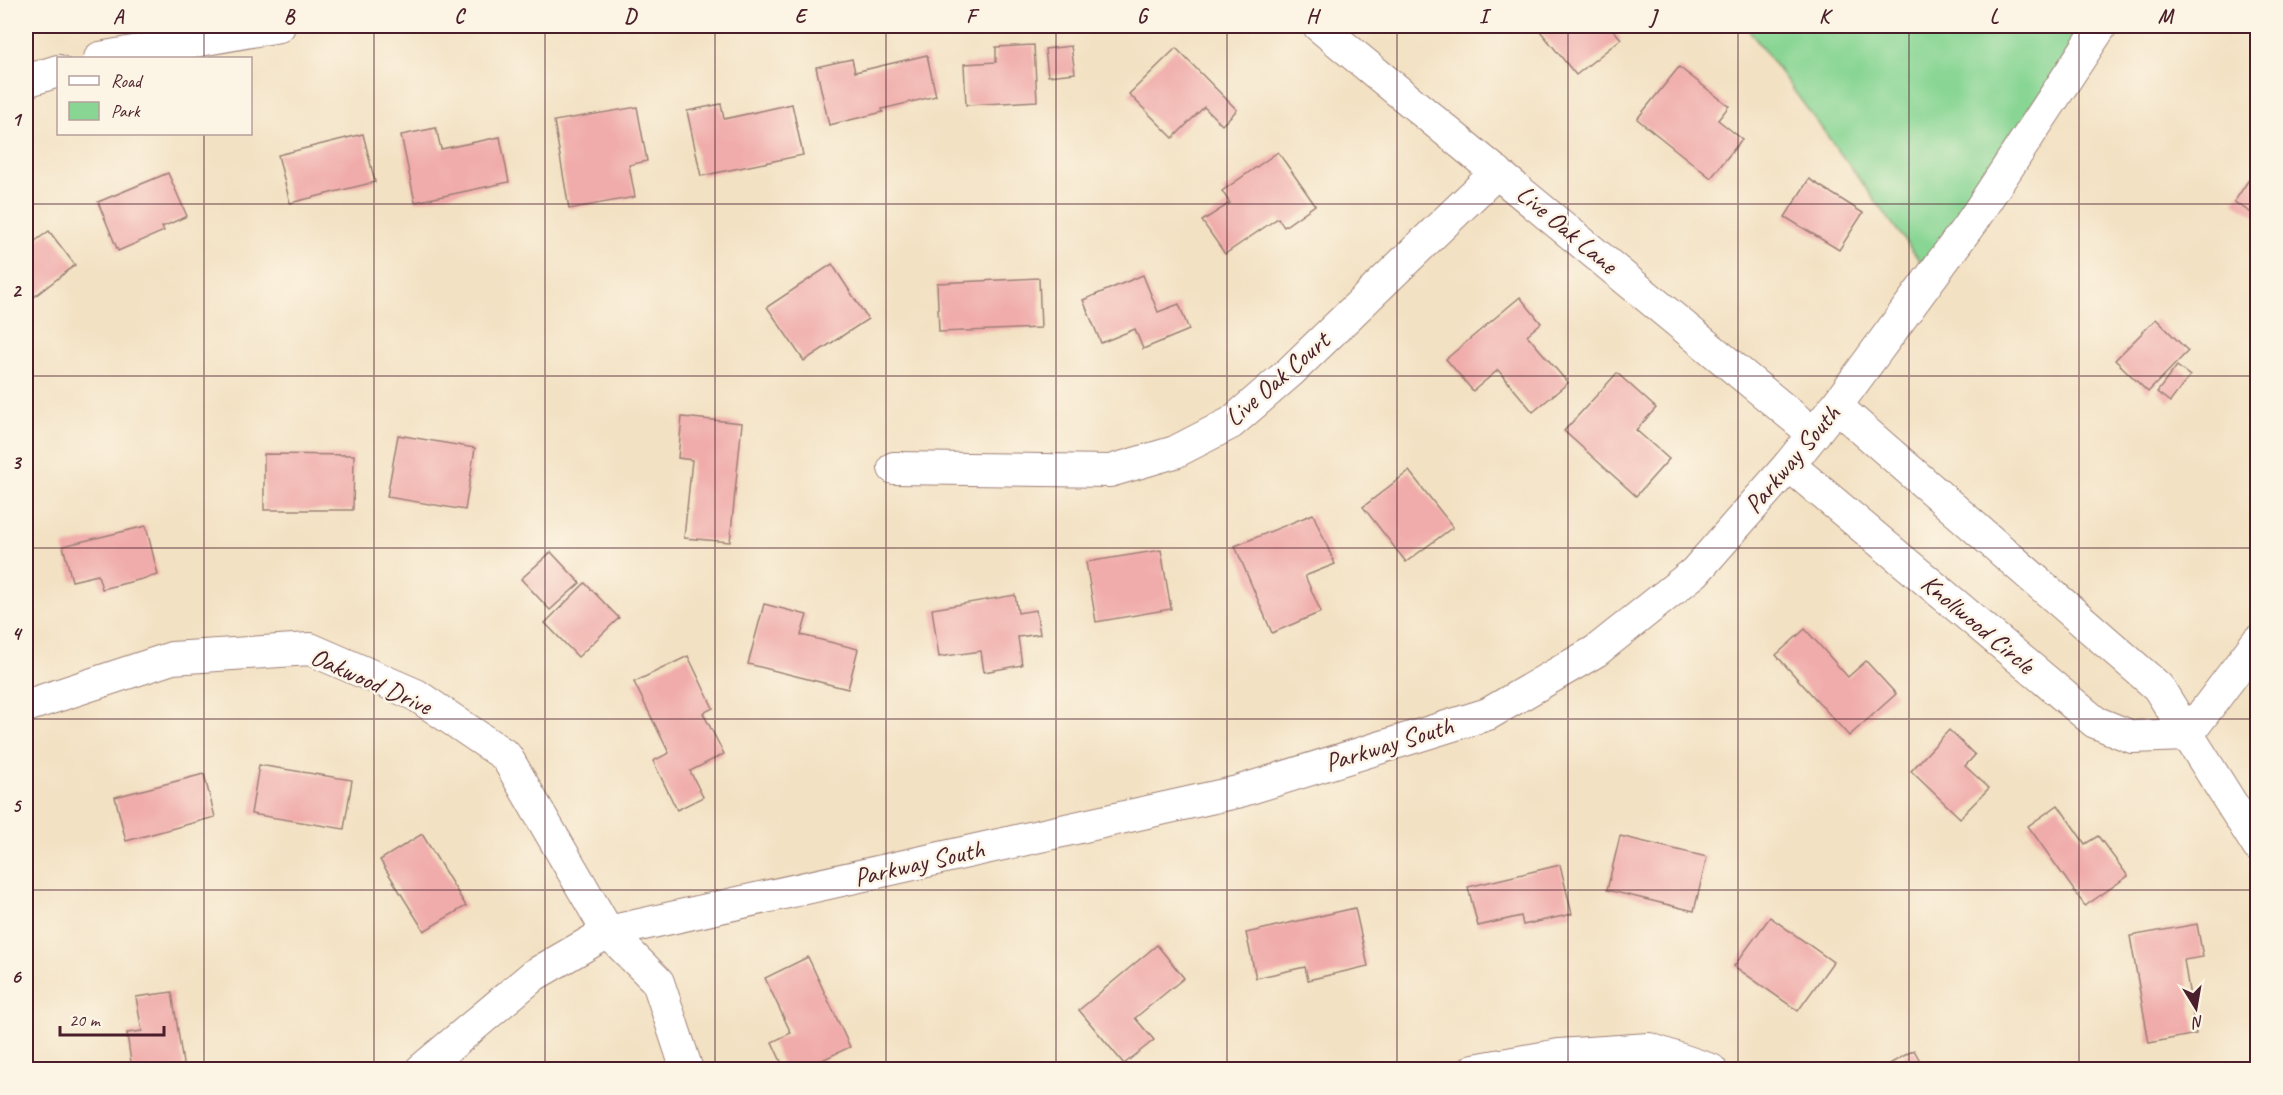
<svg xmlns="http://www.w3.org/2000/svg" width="2283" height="1095" font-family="Caveat,sans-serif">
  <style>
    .green { fill: #89d694; stroke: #6a7a60; stroke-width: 1.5 }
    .building { fill: #f0acaa }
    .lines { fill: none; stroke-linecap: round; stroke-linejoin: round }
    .minor-casing { stroke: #9e8077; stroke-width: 34 }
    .minor { stroke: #fff; stroke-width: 32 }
    .grid { fill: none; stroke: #4a1f2b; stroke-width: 1.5; stroke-opacity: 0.55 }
    .labels { text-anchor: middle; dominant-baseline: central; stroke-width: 5; stroke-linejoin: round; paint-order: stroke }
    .street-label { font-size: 26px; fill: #4a1f2b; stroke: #fcf5e5 }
    .neatline { fill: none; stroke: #4a1f2b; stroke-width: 2 }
    .grid-label { font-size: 20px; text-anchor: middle; font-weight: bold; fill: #4a1f2b }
  </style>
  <rect width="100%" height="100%" fill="#fcf5e5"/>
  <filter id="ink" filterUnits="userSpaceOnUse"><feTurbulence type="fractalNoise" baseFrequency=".0167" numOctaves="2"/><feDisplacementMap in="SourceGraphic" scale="12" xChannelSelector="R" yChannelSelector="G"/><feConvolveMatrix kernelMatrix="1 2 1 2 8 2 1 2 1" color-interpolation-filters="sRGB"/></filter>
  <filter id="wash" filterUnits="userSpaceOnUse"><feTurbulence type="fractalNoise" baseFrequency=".008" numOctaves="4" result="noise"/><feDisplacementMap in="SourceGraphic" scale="24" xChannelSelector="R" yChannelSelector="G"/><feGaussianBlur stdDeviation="1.35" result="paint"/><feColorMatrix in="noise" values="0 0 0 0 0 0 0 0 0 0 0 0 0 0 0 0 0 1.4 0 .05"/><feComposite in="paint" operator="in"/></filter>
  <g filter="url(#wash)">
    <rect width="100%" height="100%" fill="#f3e1c3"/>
    <polygon class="green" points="1746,26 2093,26 1923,265"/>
    <g id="blocks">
      <g class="building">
        <polygon points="1536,26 1610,26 1621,39 1576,75"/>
        <polygon points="1034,45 1037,101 966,105 964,64 996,62 996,47"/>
        <polygon points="1071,46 1075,73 1048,76 1045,49"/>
        <polygon points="1176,48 1237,110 1222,125 1204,107 1173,138 1129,94"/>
        <polygon points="927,55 936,96 882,109 883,112 829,125 816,67 852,59 855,72"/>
        <polygon points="1679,67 1729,106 1718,120 1742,139 1711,178 1637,119"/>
        <polygon points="721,104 724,119 792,104 803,155 701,176 687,111"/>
        <polygon points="637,107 647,161 629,165 635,197 569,209 554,121"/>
        <polygon points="436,128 441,149 500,137 509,182 415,202 401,135"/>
        <polygon points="363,134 375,182 290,203 278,155"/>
        <polygon points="1278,152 1315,205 1284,227 1278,218 1225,254 1202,221 1230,203 1222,191"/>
        <polygon points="168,173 187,216 162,227 164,231 118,251 98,202"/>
        <polygon points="2252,175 2258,178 2258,217 2234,202"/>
        <polygon points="1809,179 1863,213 1839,250 1785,217"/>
        <polygon points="49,231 75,265 26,303 26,236 31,244"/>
        <polygon points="832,264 868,319 804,361 767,307"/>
        <polygon points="1143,275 1158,312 1179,304 1189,330 1143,349 1135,329 1101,343 1083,300"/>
        <polygon points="1039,278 1041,328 939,332 937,283"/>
        <polygon points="1520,297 1541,323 1527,335 1568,383 1533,412 1498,370 1473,391 1446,359"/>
        <polygon points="2156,319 2188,351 2148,392 2115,360"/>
        <polygon points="2177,366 2190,376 2170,402 2157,392"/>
        <polygon points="1617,373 1656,408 1636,430 1669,459 1636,496 1564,431"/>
        <polygon points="682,417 742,423 730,542 684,538 692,460 678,458"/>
        <polygon points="398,435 475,448 465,510 387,497"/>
        <polygon points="264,454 354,455 353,510 264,510"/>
        <polygon points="1409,471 1453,527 1406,562 1363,507"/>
        <polygon points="1313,514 1335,564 1305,576 1321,612 1272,633 1235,546"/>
        <polygon points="146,526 158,575 102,589 98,575 72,581 63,546"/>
        <polygon points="1161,550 1171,609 1096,622 1086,562"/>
        <polygon points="551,552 580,583 550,610 521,579"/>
        <polygon points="585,583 619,618 578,657 545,623"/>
        <polygon points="1015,595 1018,613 1036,610 1040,634 1018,637 1022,665 984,672 981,651 939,657 932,609"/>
        <polygon points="764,604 807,615 801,635 858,649 848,689 748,664"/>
        <polygon points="1805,629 1848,677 1866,661 1896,694 1849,736 1776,655"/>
        <polygon points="688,656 713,708 703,713 724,754 690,771 703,797 677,810 653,761 669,753 634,682"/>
        <polygon points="1949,730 1975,755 1965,766 1989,788 1960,818 1911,771"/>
        <polygon points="259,765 352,780 344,829 251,814"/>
        <polygon points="204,774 215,817 126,841 115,797"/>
        <polygon points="2058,805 2085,844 2098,836 2128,876 2085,906 2028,826"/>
        <polygon points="422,834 466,906 424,931 380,860"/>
        <polygon points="1620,836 1707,857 1694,911 1607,890"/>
        <polygon points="1560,865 1572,914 1523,925 1521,916 1478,926 1468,887"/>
        <polygon points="1355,908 1368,966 1308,980 1305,967 1256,978 1246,933"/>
        <polygon points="1770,917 1833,962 1798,1011 1734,966"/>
        <polygon points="2197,924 2203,957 2184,960 2196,1034 2149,1043 2130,936"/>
        <polygon points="1157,945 1184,978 1135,1018 1154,1040 1124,1064 1079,1010"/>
        <polygon points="808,957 850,1047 801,1070 785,1070 772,1042 791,1033 765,978"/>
        <polygon points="172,992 184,1070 132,1070 127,1033 142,1031 136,997"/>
        <polygon points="1914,1050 1925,1070 1879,1070"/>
      </g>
    </g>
  </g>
  <g filter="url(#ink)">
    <use href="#blocks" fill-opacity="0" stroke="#9e8077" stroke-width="1.5"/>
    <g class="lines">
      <g class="minor-casing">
        <g id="minor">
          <polyline points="1319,26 1814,434"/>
          <polyline points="100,58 279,26"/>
          <polyline points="26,81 58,71"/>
          <polyline points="1836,406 2158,687 2258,846"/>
          <polyline points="1789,465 2095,722 2132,737 2187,735"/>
          <polyline points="894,468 1110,471 1175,452 1231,423 1290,372 1497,172"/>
          <polyline points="26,706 172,658 310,649 416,695 506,756 608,932 658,982 687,1070"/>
          <polyline points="2187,735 2258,641"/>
          <polyline points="421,1070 534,975 608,932 1237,792 1488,714 1596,651 1695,572 1789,465 1836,406 1973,220 2101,26"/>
          <polyline points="1474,1070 1559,1055 1649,1049 1711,1070"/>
        </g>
      </g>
      <use href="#minor" class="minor"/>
    </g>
  </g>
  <path class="grid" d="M204 26V58M374 26V1070M545 26V1070M715 26V1070M886 26V1070M1056 26V1070M1227 26V1070M1397 26V1070M1568 26V1070M1738 26V1070M1909 26V1070M2079 26V1070M204 134V1070M26 204H2258M26 376H2258M26 548H2258M26 719H2258M26 890H2258"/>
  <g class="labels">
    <g class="street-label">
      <text transform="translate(1567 229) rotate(40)">Live Oak Lane</text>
      <text transform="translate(1277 379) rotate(-41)">Live Oak Court</text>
      <text transform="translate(1792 459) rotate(-50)">Parkway South</text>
      <text transform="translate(1978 624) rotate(40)">Knollwood Circle</text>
      <text transform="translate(371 681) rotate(24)">Oakwood Drive</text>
      <text transform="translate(1389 744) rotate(-17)">Parkway South</text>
      <text transform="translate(919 863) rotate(-13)">Parkway South</text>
    </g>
  </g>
  <rect width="2283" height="1095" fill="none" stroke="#fcf5e5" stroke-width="66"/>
  <rect x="57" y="57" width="195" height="78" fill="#fcf5e5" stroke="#b59f9b" stroke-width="1.5"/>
  <rect x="69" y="76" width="30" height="9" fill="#ffffff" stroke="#b59f9b" stroke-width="1.5"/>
  <text x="111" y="87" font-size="18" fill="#4a1f2b">Road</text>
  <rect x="69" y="102" width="30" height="18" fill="#89d694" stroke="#b59f9b" stroke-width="1.5"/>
  <text x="111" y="117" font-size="18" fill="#4a1f2b">Park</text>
  <g transform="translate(2196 1008) rotate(169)" stroke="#fcf5e5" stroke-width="4.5" paint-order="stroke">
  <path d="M0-4.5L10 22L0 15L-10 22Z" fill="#4a1f2b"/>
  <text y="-9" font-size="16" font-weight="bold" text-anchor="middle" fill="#4a1f2b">N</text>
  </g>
  <path d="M60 1026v9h104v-9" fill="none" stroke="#4a1f2b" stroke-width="3"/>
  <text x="69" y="1026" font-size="18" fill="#4a1f2b" stroke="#fcf5e5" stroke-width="4.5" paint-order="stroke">20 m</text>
  <rect x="33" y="33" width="2217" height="1029" class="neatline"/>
  <g class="grid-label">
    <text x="118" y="23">A</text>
    <text x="289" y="23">B</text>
    <text x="459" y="23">C</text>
    <text x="630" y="23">D</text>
    <text x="800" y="23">E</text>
    <text x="971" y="23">F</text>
    <text x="1142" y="23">G</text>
    <text x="1312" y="23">H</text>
    <text x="1483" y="23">I</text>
    <text x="1653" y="23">J</text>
    <text x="1824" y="23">K</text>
    <text x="1994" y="23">L</text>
    <text x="2165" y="23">M</text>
    <text x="16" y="126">1</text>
    <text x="16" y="297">2</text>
    <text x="16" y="469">3</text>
    <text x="16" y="640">4</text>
    <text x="16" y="812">5</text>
    <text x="16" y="983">6</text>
  </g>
</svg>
